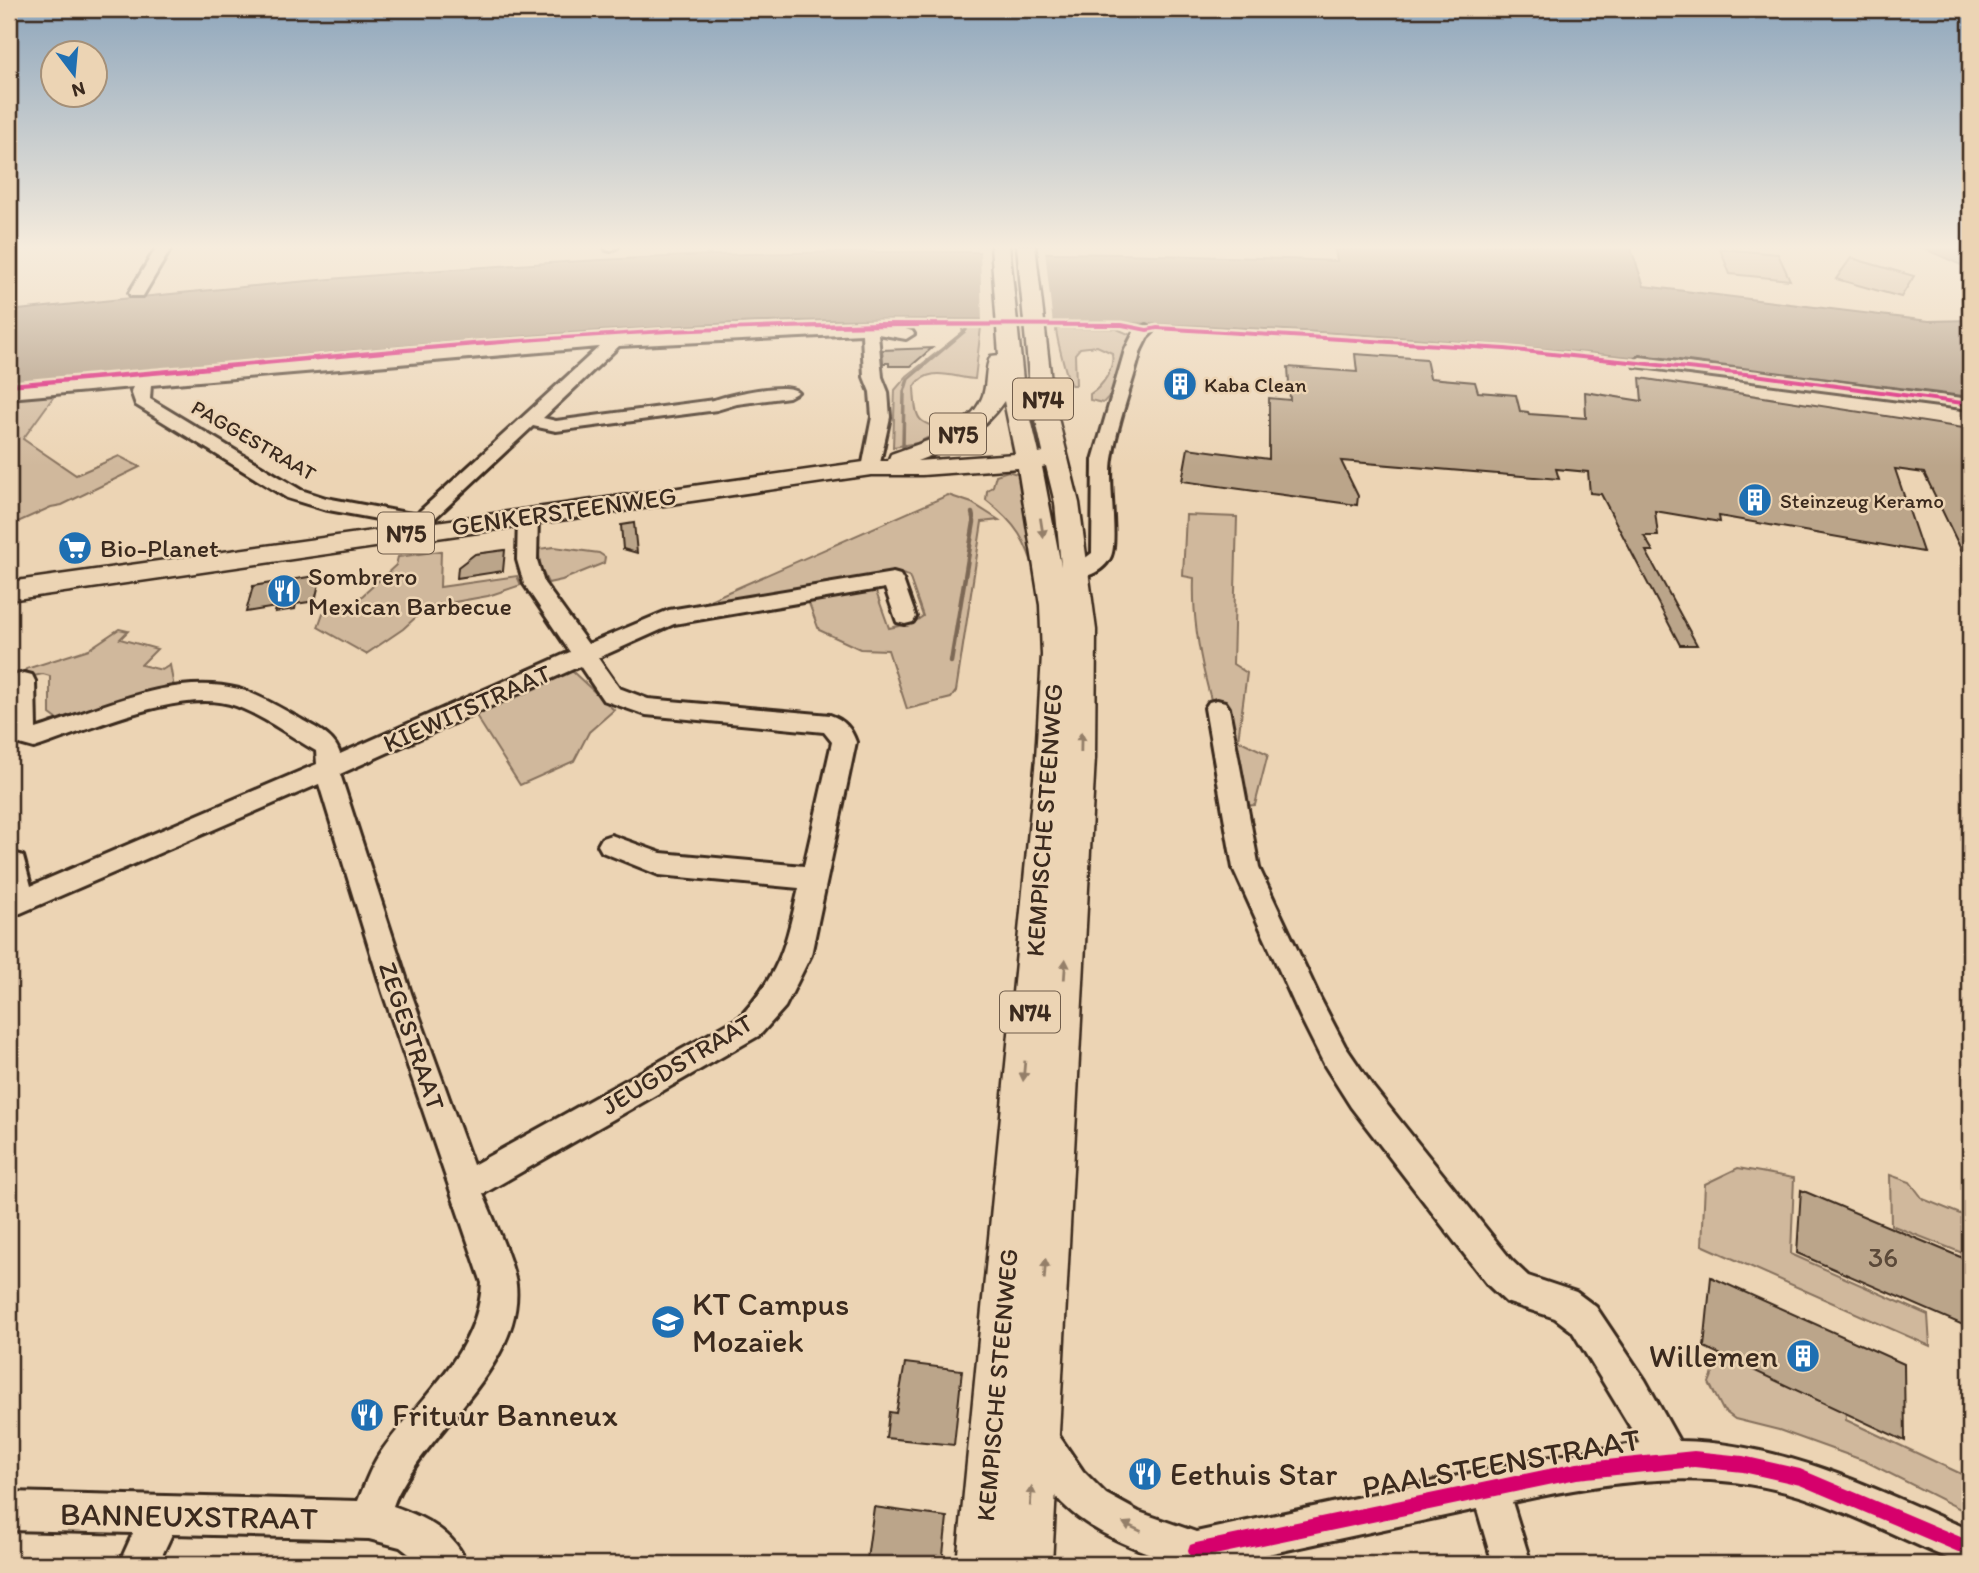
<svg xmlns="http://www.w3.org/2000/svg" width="1979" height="1573" font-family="Itim,sans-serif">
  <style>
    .green { fill: #d0b89c; stroke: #86715d; stroke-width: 2 }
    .water { fill: #a79179; stroke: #7c6855; stroke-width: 2 }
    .pier { fill: #ecd4b4 }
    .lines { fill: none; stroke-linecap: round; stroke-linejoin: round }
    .stream-far1 { stroke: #7c6855; stroke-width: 3.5 }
    .stream { stroke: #7c6855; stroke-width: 4.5 }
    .building { fill: #bba58a; stroke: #3b2a1e; stroke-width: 2 }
    .minor-casing { stroke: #3b2a1e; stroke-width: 6 }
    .major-casing { stroke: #3b2a1e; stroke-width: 5 }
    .minor { fill: #ecd4b4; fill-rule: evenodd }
    .major { fill: #ecd4b4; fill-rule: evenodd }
    .cycleway-casing { stroke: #ecd4b4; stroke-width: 5 }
    .cycleway { fill: #d6006c; fill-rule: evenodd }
    .oneway { fill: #947f69 }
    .labels { text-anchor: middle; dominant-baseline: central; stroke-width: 5; stroke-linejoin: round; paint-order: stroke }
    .far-poi-label { font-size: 21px; fill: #3b2a1e; stroke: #ecd4b4; text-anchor: start }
    .far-street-label { font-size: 21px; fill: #3b2a1e; stroke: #ecd4b4 }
    .shield { fill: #ecd4b4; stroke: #705d4b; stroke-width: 2 }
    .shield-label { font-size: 24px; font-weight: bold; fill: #3b2a1e }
    .street-label { font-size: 26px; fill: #3b2a1e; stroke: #ecd4b4 }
    .poi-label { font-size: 26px; fill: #3b2a1e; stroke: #ecd4b4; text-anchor: start }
    .near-number-label { font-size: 28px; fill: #5b4939 }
    .near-poi-label { font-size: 32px; fill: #3b2a1e; stroke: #ecd4b4; text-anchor: start }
    .near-street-label { font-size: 32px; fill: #3b2a1e; stroke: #ecd4b4 }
  </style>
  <rect width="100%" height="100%" fill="#ecd4b4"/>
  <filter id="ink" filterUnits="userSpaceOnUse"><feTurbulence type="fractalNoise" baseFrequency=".0143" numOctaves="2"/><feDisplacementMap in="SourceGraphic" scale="14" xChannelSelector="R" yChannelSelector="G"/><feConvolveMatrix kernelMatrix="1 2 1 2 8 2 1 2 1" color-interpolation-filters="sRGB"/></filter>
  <g filter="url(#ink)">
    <g class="green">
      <polygon points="1720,249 1778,254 1790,280 1730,274"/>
      <polygon points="1851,258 1914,276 1901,297 1836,279"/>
      <path d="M961 327H981L975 379C955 378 927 364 914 388 916 417 915 426 948 428L917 443 893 447 895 390 907 376 963 332Z"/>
      <path d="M1056 328 1117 329 1131 335 1113 392 1103 403 1090 400V394C1102 387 1115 369 1112 353L1097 346 1080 348 1075 354 1076 385H1071C1067 379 1056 336 1056 328Z"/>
      <polygon points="57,392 23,439 76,475 119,456 140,467 62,505 51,507 9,526 9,396"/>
      <path d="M1008 471 1020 475 1037 578C1026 540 1017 524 986 500L987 491 993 486 996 475Z"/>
      <polygon points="948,495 972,503 999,520 982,522 956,691 951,698 907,709 888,650 860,649 819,630 807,598 875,589 889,628 913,623 923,616 909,576 902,574 703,603"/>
      <path d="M1186 515 1237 517 1233 664 1247 673 1238 740 1268 754 1255 805 1245 806C1221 733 1191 656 1194 578L1183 576Z"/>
      <polygon points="554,547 599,553 605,557 604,563 562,580 548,583 541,569 538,549"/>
      <polygon points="441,551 440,587 517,576 521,585 488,596 427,607 403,629 366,654 318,627 323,613 350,607 396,565 398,557"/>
      <polygon points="119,629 128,631 120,639 157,649 141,665 162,670 170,665 174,688 61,722 50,714 50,676 43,674 19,679 26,669 89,649"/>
      <polygon points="563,672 573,672 614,710 589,732 574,761 520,785 475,714"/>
      <polygon points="1738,1168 1794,1178 1791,1254 1928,1315 1930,1346 1702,1245 1705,1184"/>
      <polygon points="1890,1175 1910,1182 1923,1199 1970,1218 1970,1256 1891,1225"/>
      <polygon points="1721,1353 1845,1402 1846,1420 1970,1478 1970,1514 1865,1461 1779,1430 1735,1419 1723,1410 1709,1383"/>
    </g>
    <g class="water">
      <path d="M1437 245H1622L1631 249 1644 286 1929 321 1970 320V399C1784 370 1597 352 1410 338 1187 322 962 314 738 323 495 334 252 361 9 382V311C255 284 501 261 749 254 945 249 1141 253 1337 261L1335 250Z"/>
      <polygon points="1916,245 1970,246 1970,269"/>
    </g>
    <polygon class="pier" points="980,249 1045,250 1053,325 982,323"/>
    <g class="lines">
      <polyline class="stream-far1" points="903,447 904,392 908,379 966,330"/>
      <polyline class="stream" points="951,662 974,522 972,513"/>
    </g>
    <g class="building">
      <polygon points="932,348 911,366 889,366 889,363 883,363 882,350"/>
      <polygon points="1355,354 1426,359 1430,378 1475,382 1478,392 1516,395 1520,411 1528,412 1529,414 1586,418 1585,392 1642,401 1640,378 1970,429 1970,568 1924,473 1895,469 1923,552 1719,516 1720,522 1655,511 1658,536 1644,536 1653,551 1646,551 1697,645 1680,645 1601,494 1590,493 1588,472 1556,469 1559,479 1341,461 1358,496 1357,505 1182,481 1188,448 1269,459 1269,398 1290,400 1288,367 1357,372"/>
      <polygon points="634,523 637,553 623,549 621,525"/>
      <polygon points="505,550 503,571 457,578 458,567 475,554"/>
      <polygon points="321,575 315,601 296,604 295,609 275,612 276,607 246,612 253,586"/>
      <polygon points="1801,1190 1970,1261 1970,1328 1797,1253"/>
      <polygon points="1711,1277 1904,1364 1905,1441 1704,1347"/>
      <polygon points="905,1363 962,1370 954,1445 886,1438 889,1412 896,1413"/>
      <polygon points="874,1507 947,1517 942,1564 886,1564 886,1561 867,1559"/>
    </g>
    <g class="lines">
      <g class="minor-casing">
        <g id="minor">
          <polygon points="158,245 173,245 143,296 131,296 129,293"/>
          <polygon points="604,245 618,245 618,247 611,251 606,250"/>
          <path d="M870 324 892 325 912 331 914 334 906 339 878 334 882 377 888 392 890 417 878 472 871 474 862 468 872 417 870 392 864 377 862 334 619 346 543 418 556 421 714 400C730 395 787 381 798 392L789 397 737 404 717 410 556 431 533 426 434 519H420L417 515 420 511 599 347 151 385 150 399 301 490 326 498 417 515 420 519 417 523 410 525 323 509 287 498 136 405 131 391 133 387 9 398V388L548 339Z"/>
          <path d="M1147 325 1155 330 1147 338 1141 350C1132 386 1117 423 1112 459 1108 482 1118 539 1111 556 1102 577 1070 583 1050 578L1047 573 1050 568 1076 565 1092 553 1093 460 1125 350 1134 332Z"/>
          <polygon points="1640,357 1970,399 1970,409 1634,366 1632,362"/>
          <path d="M528 510 535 512 538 516 537 560 544 583 588 644 669 610 893 573 900 575 903 580 916 617 913 622 905 624 897 622 885 588 674 624 598 658 619 688 648 699 830 715C844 720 851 728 856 742L811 955 785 1007 760 1035 483 1194C492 1216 514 1264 516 1285 524 1368 420 1435 393 1506 424 1517 455 1532 467 1564H422L400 1547 369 1539 172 1534 158 1564H119L133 1533 9 1530V1492L358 1501C365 1484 371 1466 381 1452 420 1397 478 1354 482 1283L383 993 319 784 9 918V851L23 856 31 886 317 764 316 751C290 736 265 717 236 706 183 686 87 731 34 748L16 743 12 737 13 681 16 675 24 673 32 675 35 681 36 729C98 709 173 672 239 689 259 695 278 707 297 717 313 727 334 734 340 754L570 652 524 584 517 560 518 516 521 512ZM580 666 603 700 646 715 824 732 832 742 804 866 661 853 611 835 602 838 598 845 602 852 659 875 799 888C785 947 782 970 740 1017L473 1165 411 993 340 774Z"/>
          <path d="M1217 700 1225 702 1229 708 1259 868 1320 998 1345 1046 1373 1087 1512 1261 1528 1276 1576 1292 1596 1307 1645 1380 1679 1441C1785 1443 1875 1489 1970 1530V1564H1961C1908 1542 1857 1515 1803 1497 1706 1466 1609 1481 1512 1502L1531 1564H1493L1477 1509 1222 1564H1149L1153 1555C1087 1530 1050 1507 1022 1440L1027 1427 1040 1422 1053 1427 1083 1471 1106 1494 1139 1512 1196 1532 1533 1460 1640 1443 1572 1331 1555 1318 1506 1302 1488 1285 1351 1107 1325 1066 1300 1016 1233 868 1205 708 1209 702Z"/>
        </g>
      </g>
      <g class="major-casing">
        <path id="major" d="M991 245H1009L1024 390 1039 453 1043 452 1031 398 1017 245H1035L1053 398 1079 503 1096 630 1095 757 1052 1564H957L1036 758 1042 655 1040 605 1018 468 922 475H871L9 600V582L871 461H888L891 454C921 443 968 431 982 398 988 385 984 367 991 356L999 355ZM1004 401 1015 454 917 461C953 448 982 433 1004 401ZM1046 466 1055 503 1061 566 1042 467Z"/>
      </g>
      <use href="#minor" class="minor"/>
      <use href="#major" class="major"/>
      <g class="cycleway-casing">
        <g id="cycleway">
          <path d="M877 322 1122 323 1147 328 1157 326 1505 347 1755 373 1970 402V406L1755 377 1505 351 1157 330 1147 332 1122 327C971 326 819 326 668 333 448 344 229 371 9 387V383L472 342 668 329Z"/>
          <polygon points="1694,1451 1743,1456 1800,1469 1970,1541 1970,1557 1800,1485 1743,1472 1694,1467 1577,1479 1196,1559 1190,1557 1188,1551 1190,1545 1196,1543 1577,1463"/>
        </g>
      </g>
      <use href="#cycleway" class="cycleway"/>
    </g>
    <defs><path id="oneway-solid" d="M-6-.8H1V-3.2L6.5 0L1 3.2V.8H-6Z" transform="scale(1.75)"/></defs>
    <g class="oneway">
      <use href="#oneway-solid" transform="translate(1042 528) rotate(81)"/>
      <use href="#oneway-solid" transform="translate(1081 742) rotate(-89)"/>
      <use href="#oneway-solid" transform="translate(1065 969) rotate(-86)"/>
      <use href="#oneway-solid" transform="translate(1024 1071) rotate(95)"/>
      <use href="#oneway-solid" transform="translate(1045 1269) rotate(-86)"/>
      <use href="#oneway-solid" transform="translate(1031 1496) rotate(-86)"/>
      <use href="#oneway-solid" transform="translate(1132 1527) rotate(-155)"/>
    </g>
  </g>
  <linearGradient id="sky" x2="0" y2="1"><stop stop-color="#8ea6bc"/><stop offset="0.53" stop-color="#f6ecdd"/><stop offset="1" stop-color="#f6ecdd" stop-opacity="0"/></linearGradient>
  <rect width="1979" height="466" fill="url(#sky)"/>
  <defs>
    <g id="building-disc" transform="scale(1.75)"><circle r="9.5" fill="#1f6fb2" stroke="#ecd4b4"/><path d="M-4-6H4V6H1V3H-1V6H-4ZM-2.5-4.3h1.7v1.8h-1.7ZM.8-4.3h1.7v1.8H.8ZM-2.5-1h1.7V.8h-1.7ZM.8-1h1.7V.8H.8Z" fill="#fff"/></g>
    <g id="supermarket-disc" transform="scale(1.75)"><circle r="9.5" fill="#1f6fb2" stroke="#ecd4b4"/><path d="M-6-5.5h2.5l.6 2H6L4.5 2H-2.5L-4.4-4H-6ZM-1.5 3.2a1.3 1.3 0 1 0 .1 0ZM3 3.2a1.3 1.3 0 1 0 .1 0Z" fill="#fff"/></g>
    <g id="restaurant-disc" transform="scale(1.75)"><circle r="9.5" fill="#1f6fb2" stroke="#ecd4b4"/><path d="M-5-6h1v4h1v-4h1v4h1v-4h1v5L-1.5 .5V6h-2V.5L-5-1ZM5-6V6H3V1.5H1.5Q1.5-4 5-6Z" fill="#fff"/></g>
    <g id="school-disc" transform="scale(1.75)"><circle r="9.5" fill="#1f6fb2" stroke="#ecd4b4"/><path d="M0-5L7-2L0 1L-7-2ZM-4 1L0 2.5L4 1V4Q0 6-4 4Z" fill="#fff"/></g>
  </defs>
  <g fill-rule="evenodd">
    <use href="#building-disc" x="1180" y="384"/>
    <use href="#building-disc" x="1755" y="500"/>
    <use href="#supermarket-disc" x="75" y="548"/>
    <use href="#restaurant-disc" x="284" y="591"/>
    <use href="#school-disc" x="668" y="1322"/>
    <use href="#building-disc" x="1803" y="1356"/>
    <use href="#restaurant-disc" x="367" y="1415"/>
    <use href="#restaurant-disc" x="1145" y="1474"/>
  </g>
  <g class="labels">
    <g class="far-poi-label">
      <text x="1204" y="384">Kaba Clean</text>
      <text x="1780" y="500">Steinzeug Keramo</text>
    </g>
    <g class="far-street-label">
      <text transform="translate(254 440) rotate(30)">PAGGESTRAAT</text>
    </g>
    <g class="shield">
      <rect x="1013" y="378.5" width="60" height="41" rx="5"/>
      <rect x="930" y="413.5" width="56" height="41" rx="5"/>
      <rect x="378" y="512.5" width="56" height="41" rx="5"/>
      <rect x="1000" y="991.5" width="60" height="41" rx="5"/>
    </g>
    <g class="shield-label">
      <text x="1043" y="399">N74</text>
      <text x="958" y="434">N75</text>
      <text x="406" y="533">N75</text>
      <text x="1030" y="1012">N74</text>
    </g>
    <g class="street-label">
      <text transform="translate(564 511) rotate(-8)">GENKERSTEENWEG</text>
      <text transform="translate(467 708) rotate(-24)">KIEWITSTRAAT</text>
      <text transform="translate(1044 820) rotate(-86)">KEMPISCHE STEENWEG</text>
      <text transform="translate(412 1036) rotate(71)">ZEGESTRAAT</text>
      <text transform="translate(677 1064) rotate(-31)">JEUGDSTRAAT</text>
      <text transform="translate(997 1385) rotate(-85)">KEMPISCHE STEENWEG</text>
    </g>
    <g class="poi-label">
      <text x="100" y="548">Bio-Planet</text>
      <text x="308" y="576">Sombrero<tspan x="308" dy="30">Mexican Barbecue</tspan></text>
    </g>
    <g class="near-number-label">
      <text x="1883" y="1257">36</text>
    </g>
    <g class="near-poi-label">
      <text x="692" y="1304">KT Campus<tspan x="692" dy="37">Mozaïek</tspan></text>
      <text x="1778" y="1356" text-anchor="end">Willemen</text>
      <text x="392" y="1415">Frituur Banneux</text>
      <text x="1170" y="1474">Eethuis Star</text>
    </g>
    <g class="near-street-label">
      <text transform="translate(1501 1463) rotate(-10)">PAALSTEENSTRAAT</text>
      <text transform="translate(189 1516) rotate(1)">BANNEUXSTRAAT</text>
    </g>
  </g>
  <rect width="1979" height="1573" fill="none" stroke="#ecd4b4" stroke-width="35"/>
  <rect x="18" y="18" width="1944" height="1538" fill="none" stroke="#3b2a1e" stroke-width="2.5" filter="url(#ink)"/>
  <g transform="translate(74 74) rotate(164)"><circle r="33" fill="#ecd4b4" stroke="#a59078" stroke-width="2"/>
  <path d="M0-5L12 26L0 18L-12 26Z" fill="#1f6fb2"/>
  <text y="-10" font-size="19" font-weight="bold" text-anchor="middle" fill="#3b2a1e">N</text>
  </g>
</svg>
